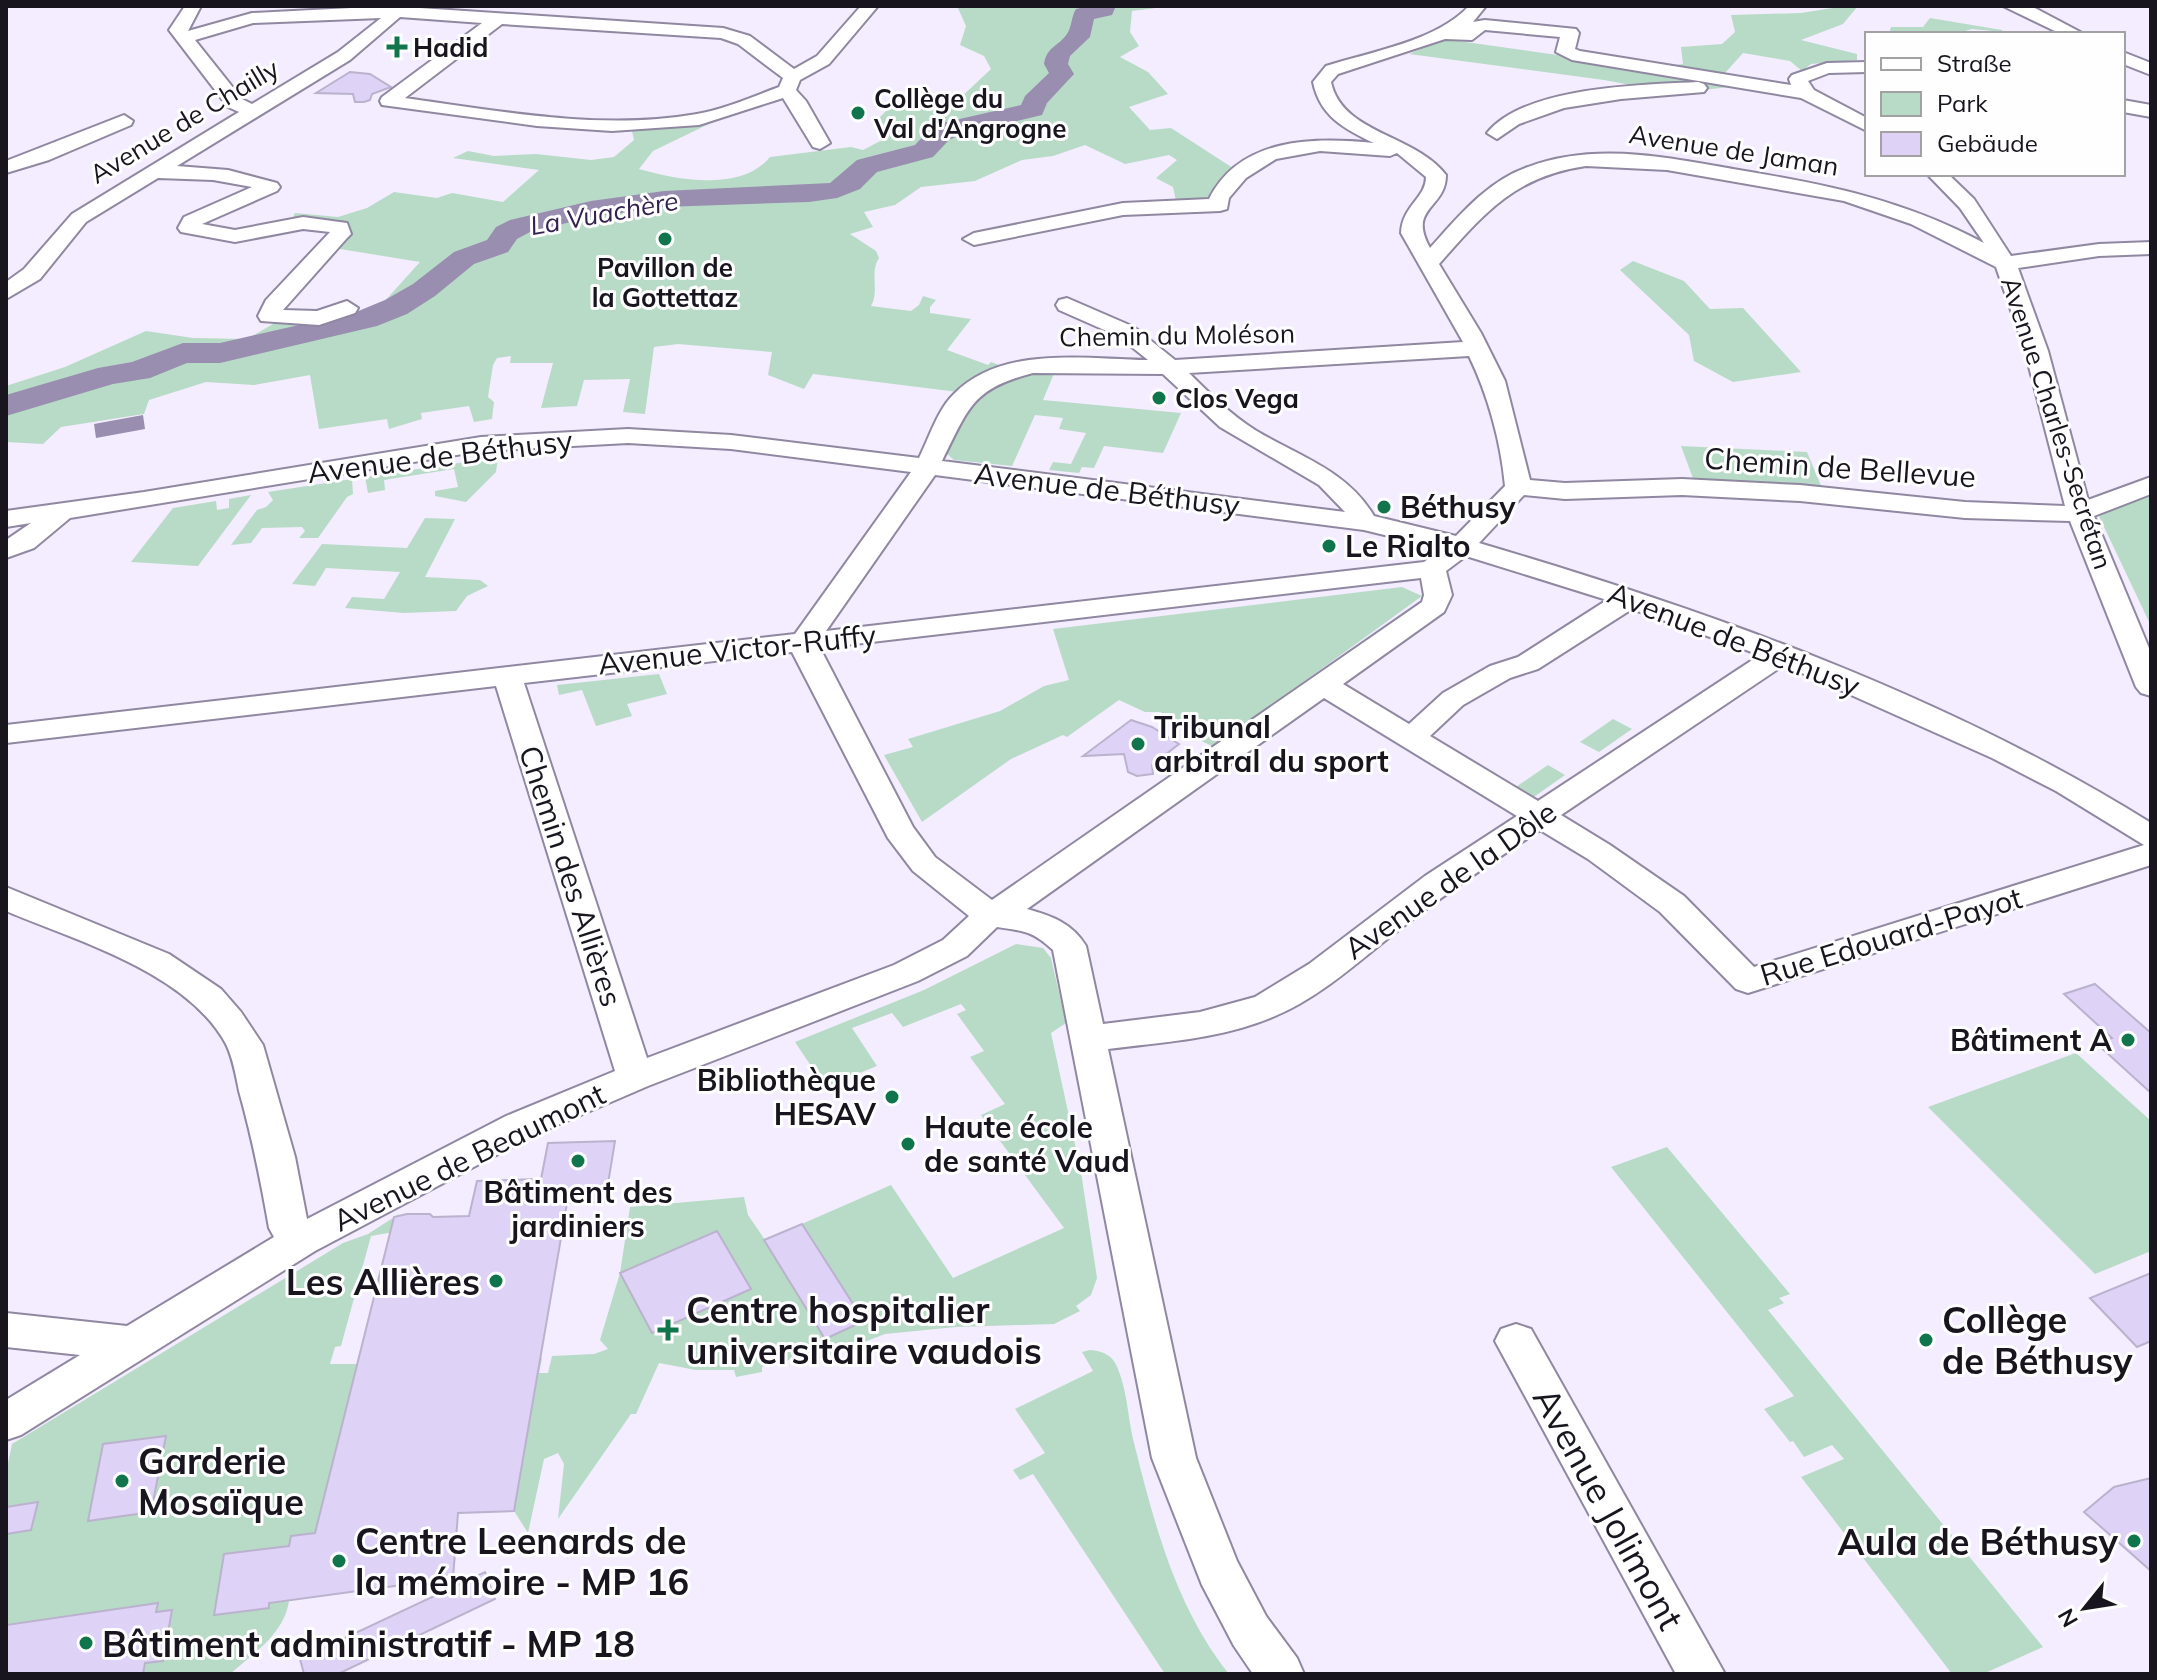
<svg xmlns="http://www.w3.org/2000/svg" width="2157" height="1680" font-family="Mulish,sans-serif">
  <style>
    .green { fill: #b8dbc7 }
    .water { fill: #998eb0 }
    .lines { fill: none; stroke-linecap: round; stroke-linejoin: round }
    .river { fill: #998eb0; fill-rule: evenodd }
    .building { fill: #ded2f6; stroke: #bbb2cd; stroke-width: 2 }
    .minor-casing { stroke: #9087a1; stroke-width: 4 }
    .minor { fill: #fff; fill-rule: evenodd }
    .poi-dot { fill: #10744c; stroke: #fefefe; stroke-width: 3 }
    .labels { text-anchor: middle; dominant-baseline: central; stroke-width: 6; stroke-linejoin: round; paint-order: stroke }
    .far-poi-label { font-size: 26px; font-weight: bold; fill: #18151e; stroke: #fefefe; text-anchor: start }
    .far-street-label { font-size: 26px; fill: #18151e; stroke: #fefefe }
    .far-water-label { font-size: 26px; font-style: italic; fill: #32204d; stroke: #fefefe }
    .street-label { font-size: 30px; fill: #18151e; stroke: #fefefe }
    .poi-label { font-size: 30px; font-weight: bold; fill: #18151e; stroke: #fefefe; text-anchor: start }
    .near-poi-label { font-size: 36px; font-weight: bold; fill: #18151e; stroke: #fefefe; text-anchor: start }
    .near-street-label { font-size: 36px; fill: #18151e; stroke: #fefefe }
  </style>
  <rect width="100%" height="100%" fill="#f3edff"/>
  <g class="green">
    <path d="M957 6 1156 8 1132 11 1130 32 1139 46 1120 57 1148 72 1168 94 1129 107 1150 130 1171 128 1236 170 1211 202 1176 201 1173 187 1156 178 1177 160 1169 155 1125 164 1085 145 1053 156 1022 160 975 181 921 187 895 205 864 212 873 227 850 234 876 251 879 258C869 273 880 291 871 306L911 311 919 305 923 296 936 300 930 307V313L971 319 947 350 988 365 991 362 1002 366 975 379 958 392 813 374 804 389 768 375 772 352 678 344 654 347 645 414 623 412 630 379 584 380 577 406 541 408 553 363H510L511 356 497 358 493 365 488 397 494 402 492 419 474 422 469 406 421 413 422 419 389 429 387 419 319 429 310 375 254 385 206 382 149 400 144 414 61 427 43 444 6 442V386L65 367 146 331 193 338 247 339 273 324 321 322 352 315 383 303 420 262 334 248 346 225 293 217 295 213 338 217 367 208 394 192 437 198 452 193 503 202 539 170 453 158 468 151 494 156 536 154 591 160 614 157 634 140 631 127 708 120 715 121 653 151 639 169C677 180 742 192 770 157L851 147 863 150 886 138V133L876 121 888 109 957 101 991 69 984 56 960 45 966 26Z"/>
    <polygon points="1845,6 1858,6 1843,24 1801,40 1857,54 1857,60 1811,64 1802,71 1790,61 1743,53 1725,73 1750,85 1673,93 1604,80 1409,54 1444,39 1649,68 1683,64 1681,47 1722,44 1735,32 1731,15 1801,13"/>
    <polygon points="1930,18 2002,30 2003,32 1972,29 1955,34 1889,34 1891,27 1923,27"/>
    <polygon points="1633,261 1684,281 1710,309 1743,308 1801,372 1733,382 1694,361 1689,335 1620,270"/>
    <path d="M1044 370 1055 371 1043 400 1181 413 1163 453 1104 446 1094 468 1082 467 1079 473 1049 470 1053 462 1071 464 1086 433 1059 429 1063 418 1035 415 1012 466 954 460 946 453C974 397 978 381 1044 370Z"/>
    <polygon points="1681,446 1807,452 1822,488 1694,481"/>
    <polygon points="498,457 496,472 466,502 435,496 435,491 458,487 454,469 384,480 385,490 368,493 365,477"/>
    <polygon points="352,479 353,494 347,497 318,538 299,538 305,531 302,527 262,528 251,543 231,545 257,510 266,507 273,500 268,492"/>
    <polygon points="2151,493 2151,626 2097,512"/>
    <polygon points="251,495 198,566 131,562 173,508 216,501 217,510 229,508 229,499"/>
    <polygon points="425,518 455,519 425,577 480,580 488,586 467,596 456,611 404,613 345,608 352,597 384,599 400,572 326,568 315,586 292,584 322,544 407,548"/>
    <polygon points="1402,587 1422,596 1214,747 1195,738 1189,727 1176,719 1160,712 1145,712 1119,700 1067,737 1063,735 1011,759 922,822 884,755 913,747 908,739 1000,711 1044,686 1069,680 1053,629"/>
    <polygon points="659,674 667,694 627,704 632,716 596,726 582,690 559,695 557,685"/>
    <polygon points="1613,719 1632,729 1599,752 1580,742"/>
    <polygon points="1548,765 1565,775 1531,799 1513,789"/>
    <polygon points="1016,944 1043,948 1051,958 1066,1023 1051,1033 1081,1172 1097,1278 1091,1295 1076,1306 1080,1311 1054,1324 956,1327 885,1334 807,1364 796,1351 789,1360 762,1367 762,1372 736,1377 734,1370 696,1370 659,1363 636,1414 631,1414 558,1519 564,1464 558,1453 544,1459 528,1533 514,1511 520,1478 492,1478 485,1512 413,1515 448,1361 542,1358 539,1373 548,1373 552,1356 594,1354 608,1349 600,1340 620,1273 630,1207 744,1197 748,1215 765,1240 891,1185 953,1278 1064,1228 981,1115 1005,1104 970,1057 984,1051 957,1014 966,1010 961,1004 903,1027 892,1013 852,1028 877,1066 825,1087 795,1042 924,990"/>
    <polygon points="2076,1053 2151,1121 2151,1251 2095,1274 1928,1107"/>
    <polygon points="1667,1147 1790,1294 1779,1298 1784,1303 1768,1310 2043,1647 1983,1674 1952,1674 1801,1477 1844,1459 1832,1445 1804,1457 1793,1441 1790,1442 1764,1409 1794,1396 1611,1167"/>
    <path d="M399 1214 394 1232 371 1236 341 1346 335 1347 330 1364H359L316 1532 291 1536 289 1546 224 1555 214 1615 268 1608 271 1594 281 1593 280 1602 289 1601C284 1634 254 1653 230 1674H6V1473L12 1444 343 1243 368 1234Z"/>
    <path d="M1090 1350C1103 1351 1113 1355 1118 1369 1128 1393 1128 1422 1135 1447 1155 1527 1177 1609 1229 1674H1165L1033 1474 1020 1480 1013 1470 1045 1453 1015 1409 1093 1371 1082 1352Z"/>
  </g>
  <polygon class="water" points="143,415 145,429 96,438 94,424"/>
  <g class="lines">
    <path class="river" d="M1089 6H1116L1112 15 1094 19 1090 37 1070 56 1068 64 1074 74 1047 103 1042 115 960 135 949 140 933 157 877 172 860 189 837 198 809 202 664 207 591 217 530 232 517 239 508 252 474 264 435 296 407 314 377 326 220 363H187L150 378 113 384 6 416V395L98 368 132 362 183 343H220L356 312 385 300 413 284 454 252 487 240 496 227 510 220 591 201 664 191 830 183 857 160 915 145 931 128 942 123 1021 105 1025 96 1049 73 1044 64C1047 46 1058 47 1067 34 1072 27 1071 17 1076 9Z"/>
  </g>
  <g class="building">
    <polygon points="350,72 370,74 391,87 372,94 370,100 364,102 355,102 353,94 316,93"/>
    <polygon points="1131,720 1152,727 1179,744 1152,765 1153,774 1137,776 1128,772 1124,754 1083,756"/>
    <polygon points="2095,984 2151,1033 2151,1093 2096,1043 2112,1038 2064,994"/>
    <polygon points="615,1141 605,1202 567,1203 514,1511 458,1513 453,1578 269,1603 269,1608 214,1615 224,1554 289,1546 291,1536 315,1533 394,1217 407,1214 430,1214 433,1217 469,1216 477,1181 541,1179 548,1143"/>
    <polygon points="802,1224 864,1321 825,1339 764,1240"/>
    <polygon points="717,1231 751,1289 652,1333 620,1273"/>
    <polygon points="2151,1273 2151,1341 2137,1347 2090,1298"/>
    <polygon points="166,1436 151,1512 88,1521 103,1444"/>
    <polygon points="2151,1478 2151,1571 2084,1512 2114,1487"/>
    <polygon points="38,1502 31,1530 6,1534 6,1507"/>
    <polygon points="485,1572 495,1599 338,1674 304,1674 300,1659"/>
    <polygon points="158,1603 156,1612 172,1610 163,1661 145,1663 143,1674 6,1674 6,1625"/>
  </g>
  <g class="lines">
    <g class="minor-casing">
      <g id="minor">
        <path d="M185 6H201L188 31 252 13 390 6 723 28 750 36 794 69 817 56 861 6H878L829 64 800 80 796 90 806 101 830 143 820 149 813 147 783 98 699 125 612 131 537 126 382 105 380 101 382 97 482 23 400 17 350 60 177 166 228 170 277 183 280 187 277 191 202 224 235 230 303 217 347 223 351 234 347 238 283 310 317 311 347 301 358 308 355 313 319 325 261 321 258 316 266 300 330 232 303 229 235 242 181 232 178 228 184 217 252 187 213 180 158 178 86 222 40 279 6 299V282L24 269 72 214 239 112 228 107 169 30ZM381 18 338 52 252 104 242 99 195 40 253 23ZM502 24 721 38 738 44 783 78 779 87C752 97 725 109 697 114 601 131 500 111 405 98Z"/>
        <path d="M1469 6H1486L1473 22 1485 20 1576 29 1579 33 1575 49 1580 51 1791 85 1789 79 1792 75 1827 63 1867 62V72L1829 73 1808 81 1814 90 1867 118V131L1801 98 1572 60 1556 52 1560 37 1485 30 1472 40 1445 39 1338 74 1331 82C1342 134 1415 134 1446 175 1446 209 1407 207 1430 248 1458 217 1487 181 1528 167 1594 142 1665 157 1733 169 1824 184 1902 199 1984 243L1960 208 1927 174H1948L1974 199 2011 256 2099 244 2151 242V254L2099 256 2018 268 2048 351 2088 500 2151 477V494L2094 516 2151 653V696L2141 693 2136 687 2070 521 1965 518 1800 501 1682 495 1565 499 1524 495 1479 543C1710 611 1946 695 2151 823V865L1748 993 1736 989 1660 912 1588 859 1540 830C1492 862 1445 894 1400 929 1361 959 1321 997 1275 1016 1222 1039 1164 1042 1108 1049L1196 1458 1237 1561 1266 1616 1297 1658 1304 1674H1253L1234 1646 1202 1585 1152 1458 1053 950C1033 931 1024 931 997 927L967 956 918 981 648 1086 532 1136 315 1251 21 1435 6 1440V1400L80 1355 6 1347V1313L127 1326 274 1237 269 1228C261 1182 252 1137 239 1091 236 1076 233 1058 226 1044 187 972 77 941 6 911V887L169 954 221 989 241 1012 263 1045 295 1157 307 1219 506 1116 615 1071 496 686 6 743V725L795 634 911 472 731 449 628 443 481 451 70 518 34 548 6 558V540L31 523 6 527V511L144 492 481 437 628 429 731 435 919 458C929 438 938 409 954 394 1002 345 1085 359 1148 360L1118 336 1059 310 1056 305 1059 300 1067 298 1134 327 1175 360 1463 342 1401 233C1402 206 1426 198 1426 177L1397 153 1390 156 1320 151 1276 159 1246 178 1229 198 1227 209 1220 211 1123 215 974 245 963 239 974 233 1123 203 1209 199C1240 137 1314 137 1374 143 1344 129 1320 116 1313 82L1326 66C1370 52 1437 41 1469 6ZM1586 166 1667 170 1844 201 1911 224 1996 267 2025 351 2065 506 1965 502 1800 485 1682 479 1565 483 1530 480 1505 381 1481 333 1439 264C1484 213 1515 176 1586 166ZM1469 356C1488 395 1501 442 1505 486L1456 536 1374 516C1347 470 1298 456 1255 430 1230 414 1209 393 1189 373ZM1033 373 1163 374 1220 427 1319 485 1345 512 942 461C969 408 971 389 1033 373ZM935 475 1364 530 1442 549 1424 562 826 631ZM1466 556 1607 600 1518 657 1490 666 1443 693 1409 724 1343 684 1444 612 1452 595 1446 571ZM1421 578 1424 595 1422 602 992 900 935 857 913 827 820 648ZM1632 609 1760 655 1538 801 1430 736 1463 705 1510 678 1538 669ZM792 652 888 838 913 871 969 916 943 940 894 965 647 1058 524 683ZM1784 665 1992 758 2056 791 2144 845 1754 967 1684 896 1610 845 1561 815ZM1324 698 1517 816 1425 876 1309 964 1255 997 1200 1012 1103 1024 1086 946C1072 923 1052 916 1027 909Z"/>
        <polygon points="2003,6 2031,6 2084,34 2061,34"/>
        <polygon points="2123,52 2151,63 2151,75 2123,64"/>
        <path d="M1698 82 1704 84 1707 88 1704 92 1621 99 1564 108 1519 124 1497 139 1487 133C1525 86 1642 85 1698 82Z"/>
        <polygon points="2123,100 2151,105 2151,117 2123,112"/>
        <polygon points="124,115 133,121 131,125 49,160 6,173 6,161"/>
        <polygon points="1516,1324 1531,1329 1725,1674 1676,1674 1495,1341 1501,1329"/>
      </g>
    </g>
    <use href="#minor" class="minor"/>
  </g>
  <g class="poi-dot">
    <path d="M393 35h8v8h8v8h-8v8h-8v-8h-8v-8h8z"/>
    <circle cx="858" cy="113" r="8"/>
    <circle cx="665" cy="239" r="8"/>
    <circle cx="1159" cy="398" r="8"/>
    <circle cx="1384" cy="507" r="8"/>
    <circle cx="1329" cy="546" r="8"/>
    <circle cx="1138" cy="744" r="8"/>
    <circle cx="2128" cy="1040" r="8"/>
    <circle cx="892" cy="1097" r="8"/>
    <circle cx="908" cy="1144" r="8"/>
    <circle cx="578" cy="1161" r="8"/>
    <circle cx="496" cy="1281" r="8"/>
    <path d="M664 1318h8v8h8v8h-8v8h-8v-8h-8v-8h8z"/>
    <circle cx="1926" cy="1340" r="8"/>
    <circle cx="122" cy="1481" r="8"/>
    <circle cx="2134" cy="1541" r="8"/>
    <circle cx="339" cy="1561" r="8"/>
    <circle cx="86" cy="1643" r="8"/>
  </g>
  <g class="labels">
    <g class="far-poi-label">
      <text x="413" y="47">Hadid</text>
      <text x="874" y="98">Collège du<tspan x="874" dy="30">Val d'Angrogne</tspan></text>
      <text x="665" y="267" text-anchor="middle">Pavillon de<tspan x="665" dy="30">la Gottettaz</tspan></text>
      <text x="1175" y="398">Clos Vega</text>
    </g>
    <g class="far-street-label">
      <text transform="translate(184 121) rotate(-31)">Avenue de Chailly</text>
      <text transform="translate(1734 150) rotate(9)">Avenue de Jaman</text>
      <text transform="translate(1177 335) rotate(-1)">Chemin du Moléson</text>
      <text transform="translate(2057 423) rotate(72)">Avenue Charles-Secrétan</text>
    </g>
    <g class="far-water-label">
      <text transform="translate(604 213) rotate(-10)">La Vuachère</text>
    </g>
    <g class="street-label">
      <text transform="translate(440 456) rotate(-7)">Avenue de Béthusy</text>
      <text transform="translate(1840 467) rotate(4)">Chemin de Bellevue</text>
      <text transform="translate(1107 489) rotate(7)">Avenue de Béthusy</text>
      <text transform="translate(1734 639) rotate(21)">Avenue de Béthusy</text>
      <text transform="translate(737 649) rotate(-6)">Avenue Victor-Ruffy</text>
      <text transform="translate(571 876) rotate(72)">Chemin des Allières</text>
      <text transform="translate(1450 880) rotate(-35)">Avenue de la Dôle</text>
      <text transform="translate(1891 936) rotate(-17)">Rue Edouard-Payot</text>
      <text transform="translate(469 1157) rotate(-26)">Avenue de Beaumont</text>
    </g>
    <g class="poi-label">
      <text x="1400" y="507">Béthusy</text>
      <text x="1345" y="546">Le Rialto</text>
      <text x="1154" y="727">Tribunal<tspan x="1154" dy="34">arbitral du sport</tspan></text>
      <text x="2112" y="1040" text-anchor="end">Bâtiment A</text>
      <text x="876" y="1080" text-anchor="end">Bibliothèque<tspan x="876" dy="34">HESAV</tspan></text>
      <text x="924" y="1127">Haute école<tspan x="924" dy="34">de santé Vaud</tspan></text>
      <text x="578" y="1192" text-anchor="middle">Bâtiment des<tspan x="578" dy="34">jardiniers</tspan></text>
    </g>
    <g class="near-poi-label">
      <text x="480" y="1281" text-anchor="end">Les Allières</text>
      <text x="686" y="1309">Centre hospitalier<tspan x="686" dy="41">universitaire vaudois</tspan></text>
      <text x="1942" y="1319">Collège<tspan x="1942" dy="41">de Béthusy</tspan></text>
      <text x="138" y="1460">Garderie<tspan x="138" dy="41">Mosaïque</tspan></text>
      <text x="355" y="1540">Centre Leenards de<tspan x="355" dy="41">la mémoire - MP 16</tspan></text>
      <text x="2118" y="1541" text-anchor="end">Aula de Béthusy</text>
      <text x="102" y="1643">Bâtiment administratif - MP 18</text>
    </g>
    <g class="near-street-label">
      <text transform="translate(1609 1508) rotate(61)">Avenue Jolimont</text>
    </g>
  </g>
  <rect width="2157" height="1680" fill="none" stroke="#18151e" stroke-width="16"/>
  <rect x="1865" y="32" width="260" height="144" fill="#fefefe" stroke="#a2a1a4" stroke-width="2"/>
  <rect x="1881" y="58" width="40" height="12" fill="#ffffff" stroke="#a2a1a4" stroke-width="2"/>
  <text x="1937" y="72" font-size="24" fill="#18151e">Straße</text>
  <rect x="1881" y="92" width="40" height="24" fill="#b8dbc7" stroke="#a2a1a4" stroke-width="2"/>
  <text x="1937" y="112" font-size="24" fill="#18151e">Park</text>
  <rect x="1881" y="132" width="40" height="24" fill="#ded2f6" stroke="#a2a1a4" stroke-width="2"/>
  <text x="1937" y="152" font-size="24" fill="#18151e">Gebäude</text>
  <g transform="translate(2085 1608) rotate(240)" stroke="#fefefe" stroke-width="6" paint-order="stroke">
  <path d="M0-6L14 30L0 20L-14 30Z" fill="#18151e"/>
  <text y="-12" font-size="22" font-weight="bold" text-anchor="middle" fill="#18151e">N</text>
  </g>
</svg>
